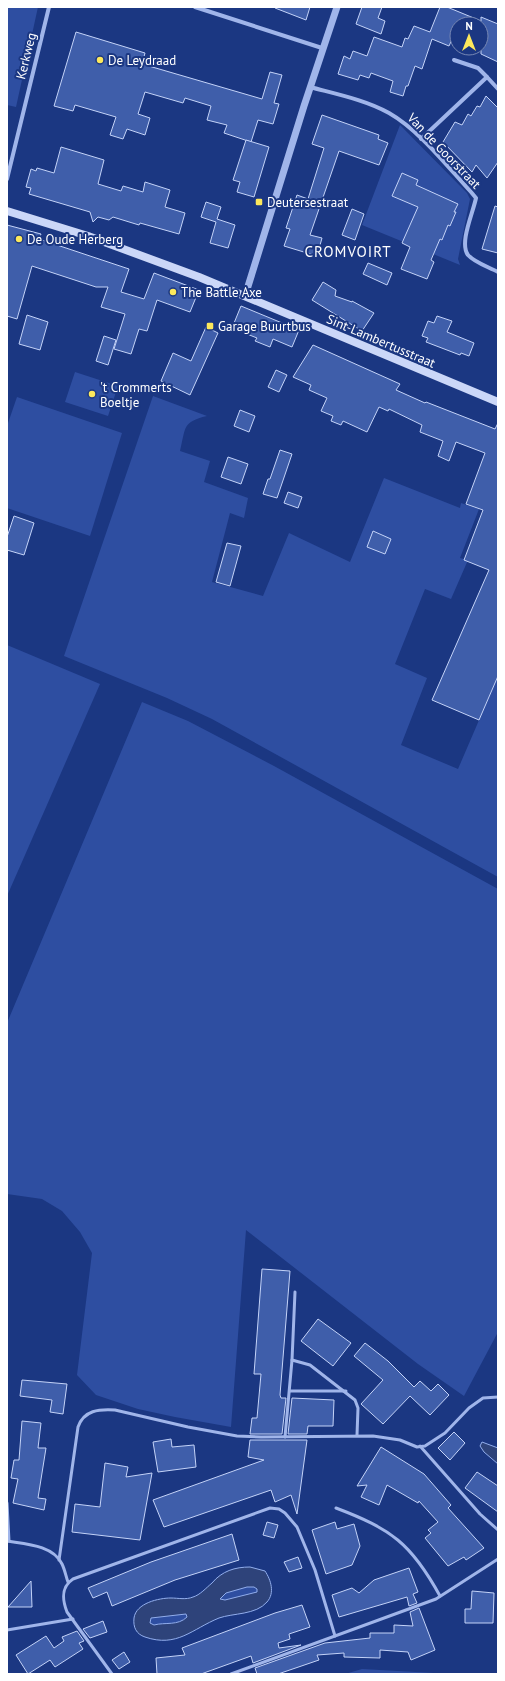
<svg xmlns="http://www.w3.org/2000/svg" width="505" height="1681" font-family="'PT Sans',sans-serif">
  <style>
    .green { fill: #2e4ea1 }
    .water { fill: #2e437a; stroke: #92aeed; fill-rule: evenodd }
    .building { fill: #3f5eaa; stroke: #c4d3f8 }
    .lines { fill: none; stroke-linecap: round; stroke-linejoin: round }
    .service { stroke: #a0b5ea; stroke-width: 3 }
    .minor { stroke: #a0b5ea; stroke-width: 4 }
    .tertiary { stroke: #a0b5ea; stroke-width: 7 }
    .secondary { stroke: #cbd7f8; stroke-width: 8 }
    .poi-dot { fill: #fce85c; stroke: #1b3782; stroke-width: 1.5 }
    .labels { text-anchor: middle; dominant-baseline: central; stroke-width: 4; stroke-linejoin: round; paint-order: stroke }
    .street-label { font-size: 13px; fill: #fff; stroke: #1b3782 }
    .poi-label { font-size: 13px; fill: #fff; stroke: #1b3782; text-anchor: start }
    .quarter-label { font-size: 15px; letter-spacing: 1px; fill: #fff; stroke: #1b3782 }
  </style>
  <rect width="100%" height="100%" fill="#1b3782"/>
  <g class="green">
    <polygon points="7,7 38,7 16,107 7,105"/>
    <polygon points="400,125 467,193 470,199 458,259 460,265 362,225"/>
    <polygon points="75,372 118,386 108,416 65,402"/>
    <path d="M153 396 207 416C182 422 186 427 180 451L210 461 204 482 248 498 244 518 230 513 212 582 263 596 289 533 350 562 384 478 460 508 461 503 479 509 460 558 468 560 451 599 425 589 395 664 427 678 401 745 458 769 498 676V877L212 719 167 698 64 656Z"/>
    <polygon points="17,397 122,433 90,536 7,508 7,426"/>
    <polygon points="7,645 100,684 7,896"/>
    <polygon points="142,702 188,721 274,766 498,889 498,1332 464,1396 418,1364 246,1230 231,1427 175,1417 138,1409 96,1395 77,1375 92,1253 80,1232 62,1211 42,1199 7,1194 7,1023"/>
    <polygon points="247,1587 254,1587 257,1589 257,1592 225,1600 220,1599 226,1593"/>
    <polygon points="186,1614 187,1617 180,1622 154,1625 150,1623 151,1618"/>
    <polygon points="362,1669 452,1674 345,1674"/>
  </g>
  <g class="water">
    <polygon points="482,1442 498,1448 498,1464 484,1452 480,1446"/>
    <path d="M250 1567 265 1571C271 1580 275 1593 267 1602 256 1615 233 1613 219 1618 192 1629 177 1648 145 1637 136 1634 133 1627 134 1618 136 1603 159 1598 171 1598 178 1598 186 1600 193 1597 200 1595 206 1588 212 1583 222 1571 235 1567 250 1567ZM247 1587H254L257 1589V1592L225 1600 220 1599 226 1593ZM186 1614 187 1617C178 1626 165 1622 154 1625L150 1623 151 1618Z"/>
  </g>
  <g class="building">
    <polygon points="275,7 310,7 306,20 275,8"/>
    <polygon points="362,7 382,7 378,18 385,21 381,34 356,24"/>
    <polygon points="440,7 447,7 481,21 481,17 498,24 498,62 481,54 481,24 457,24 457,28 449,46 432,39 422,69 415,66 408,86 406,86 403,96 390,92 393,81 371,73 369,78 360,75 358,80 338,74 344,56 350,59 353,51 367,56 374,37 402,47 405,38 408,39 414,26 430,32"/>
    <polygon points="76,32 145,53 142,64 262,99 270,72 282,75 274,103 279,104 273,124 258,120 251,142 224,133 227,125 207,120 211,106 185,98 183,103 145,92 138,114 150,118 145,135 127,129 123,139 110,135 116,117 75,105 73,111 54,106"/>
    <polygon points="486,96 498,108 498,162 487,178 476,165 472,172 443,142 455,122 462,125 468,114 471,116 477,106 480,107"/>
    <polygon points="322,115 379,135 378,139 388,143 379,165 339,151 310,235 322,238 317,256 284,246 290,229 286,228 297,195 308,199 324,148 312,144"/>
    <polygon points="246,140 269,147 254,197 237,192 240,182 233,180"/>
    <polygon points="61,147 104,160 98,184 121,191 123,186 143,192 145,182 170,190 165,207 185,213 179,234 140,223 139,225 113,217 109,220 98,217 93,222 90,212 29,194 31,188 26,187 31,169 36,171 37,168 54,173"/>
    <polygon points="402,173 418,180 416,185 458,204 454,212 456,212 450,226 448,225 442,240 440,239 431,260 434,262 427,279 401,269 410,247 402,243 418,207 392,196"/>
    <polygon points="206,202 221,207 217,219 235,225 228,248 210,243 216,222 201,217"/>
    <polygon points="495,206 498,207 498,253 482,249"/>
    <polygon points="352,209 364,214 355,240 342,235"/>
    <polygon points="7,225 41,234 39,239 129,269 121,292 144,299 154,273 199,290 190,312 157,300 147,331 139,329 131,354 114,349 125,314 101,307 108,287 96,287 32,266 17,319 7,316"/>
    <polygon points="368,263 392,273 387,285 363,274"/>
    <polygon points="323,282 336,290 335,296 352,302 352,301 374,313 362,331 312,300"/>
    <polygon points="241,306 299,330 292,347 273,339 270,347 255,341 257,338 232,328"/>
    <polygon points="27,315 48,322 40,350 19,344"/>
    <polygon points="437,316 452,321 447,332 474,343 469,356 461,353 460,355 426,342 428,338 422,336 428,321 434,323"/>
    <polygon points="206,327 218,333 190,395 161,381 173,353 191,361"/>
    <polygon points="104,336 116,340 108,365 96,361"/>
    <polygon points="313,345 400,384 396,390 425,403 426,402 495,429 498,423 498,676 479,720 432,700 489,570 464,560 483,510 466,504 485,453 456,442 449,461 438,456 443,441 420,432 422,425 389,409 388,411 379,407 367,432 343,421 341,425 331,421 333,416 321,411 327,398 309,390 311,385 293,377"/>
    <polygon points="276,370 287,375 279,392 268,387"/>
    <polygon points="240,410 255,416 249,432 234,426"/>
    <polygon points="280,450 292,454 277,498 263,494 268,479 270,479"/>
    <polygon points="228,457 248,464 241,484 221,477"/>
    <polygon points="288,492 302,497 298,508 284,503"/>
    <polygon points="14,516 34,523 24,555 7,550 7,537"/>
    <polygon points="373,531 391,539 385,554 367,547"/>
    <polygon points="227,543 241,546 230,586 216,582"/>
    <polygon points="262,1269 290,1271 280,1395 281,1398 286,1398 282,1434 250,1434 252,1418 257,1418 261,1374 254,1374"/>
    <polygon points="318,1319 351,1343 333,1366 301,1341"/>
    <polygon points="365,1343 388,1361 414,1387 420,1381 431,1391 438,1384 449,1395 430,1415 410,1396 383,1424 361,1404 383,1380 354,1356"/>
    <polygon points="22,1380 67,1384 63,1414 50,1412 52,1400 20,1396"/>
    <polygon points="292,1398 334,1400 333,1426 308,1426 307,1434 288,1434"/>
    <polygon points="22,1421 41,1423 38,1448 46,1448 38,1498 46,1499 44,1510 13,1503 18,1479 11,1478 14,1460 19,1460"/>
    <polygon points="454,1432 465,1443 450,1460 438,1448"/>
    <polygon points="171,1439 172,1447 194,1445 196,1467 158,1472 153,1442"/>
    <polygon points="250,1440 307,1440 297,1514 291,1495 275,1502 271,1490 164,1527 153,1500 264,1460 248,1457"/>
    <polygon points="381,1447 424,1474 451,1505 448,1508 484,1548 466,1560 464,1557 448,1566 425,1538 431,1533 428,1530 438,1522 419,1501 418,1503 387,1485 379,1505 361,1497 367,1485 357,1486"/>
    <polygon points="105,1463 128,1467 126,1477 152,1473 140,1540 72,1532 75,1504 100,1507"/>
    <polygon points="477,1472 498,1486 498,1512 465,1488"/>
    <polygon points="267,1522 278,1525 274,1538 263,1535"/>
    <polygon points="335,1522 337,1529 354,1524 360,1546 352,1565 326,1574 312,1530"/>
    <polygon points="232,1534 239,1560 175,1580 112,1606 107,1592 93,1598 88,1588 151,1562"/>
    <polygon points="298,1557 302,1568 289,1572 284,1562"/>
    <polygon points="409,1568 418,1592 413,1594 417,1603 409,1606 407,1597 339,1617 332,1595 352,1588 359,1593 374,1580"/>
    <polygon points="31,1581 32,1607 8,1607"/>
    <polygon points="472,1591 494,1593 493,1623 465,1623 465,1609 471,1609"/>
    <polygon points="302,1605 310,1627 289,1634 290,1639 278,1643 279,1648 301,1645 253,1663 251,1656 201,1674 157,1674 156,1658 185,1655 182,1648 275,1613"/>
    <polygon points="419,1608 435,1650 411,1660 408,1652 380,1650 380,1658 344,1657 344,1653 317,1655 319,1660 278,1674 257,1674 255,1668 325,1643 370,1638 370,1633 394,1633 394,1625 413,1626 410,1612"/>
    <polygon points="103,1621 107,1632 90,1638 83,1629"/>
    <polygon points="77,1631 84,1641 79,1643 83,1649 55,1667 50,1660 28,1674 16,1655 46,1636 54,1648 64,1641 62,1637"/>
    <polygon points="124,1652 130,1662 119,1669 112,1660"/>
  </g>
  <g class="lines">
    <g class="service">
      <polyline points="292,1360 295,1292"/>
      <polyline points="290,1391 346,1391"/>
      <polyline points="285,1437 292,1360 310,1365 355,1400 358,1408 357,1435"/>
      <polyline points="420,1446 480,1514 498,1530"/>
      <polyline points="7,1503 9,1541"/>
      <path d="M336 1508C391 1529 411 1543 440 1596"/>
      <path d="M7 1541C25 1544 53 1545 62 1564 65 1570 66 1577 68 1582"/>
      <path d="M59 1560 78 1427C84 1410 99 1409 115 1410L188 1427 237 1436 261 1437 373 1436 400 1440 417 1447 425 1446 445 1433 469 1408 483 1398 498 1397"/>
      <polyline points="7,1630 73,1619"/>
      <path d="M112 1674 67 1612C62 1599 61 1587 73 1579L270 1508 279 1509 285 1513 297 1527 315 1570 335 1636"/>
      <polyline points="231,1674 436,1599 498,1559"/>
    </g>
    <g class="minor">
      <polyline points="195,7 322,48"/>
      <polyline points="454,60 478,68 487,77"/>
      <path d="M310 87C336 94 366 100 389 113 419 130 447 166 471 192L476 198C473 213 459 243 468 255 475 263 489 267 498 272"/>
      <polyline points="421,139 487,77 498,89"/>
      <polyline points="7,179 49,7"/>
    </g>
    <polyline class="tertiary" points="245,296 304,106 337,7"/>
    <polyline class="secondary" points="7,211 88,236 199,277 498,402"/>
  </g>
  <g class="poi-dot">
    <circle cx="100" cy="60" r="4"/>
    <rect x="255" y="198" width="8" height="8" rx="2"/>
    <circle cx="19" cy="239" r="4"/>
    <circle cx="173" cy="292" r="4"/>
    <rect x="206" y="322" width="8" height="8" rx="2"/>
    <circle cx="92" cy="394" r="4"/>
  </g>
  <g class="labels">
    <g class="street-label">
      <text transform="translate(26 56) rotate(-76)">Kerkweg</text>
      <text transform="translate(444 151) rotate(46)">Van de Goorstraat</text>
      <text transform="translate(381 341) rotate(23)">Sint-Lambertusstraat</text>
    </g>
    <g class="poi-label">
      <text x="108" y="60">De Leydraad</text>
      <text x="267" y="202">Deutersestraat</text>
      <text x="27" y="239">De Oude Herberg</text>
      <text x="181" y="292">The Battle Axe</text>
      <text x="218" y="326">Garage Buurtbus</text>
      <text x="100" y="387">'t Crommerts<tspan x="100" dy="15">Boeltje</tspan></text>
    </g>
    <g class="quarter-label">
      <text x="348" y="251">CROMVOIRT</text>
    </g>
  </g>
  <rect width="505" height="1681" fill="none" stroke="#ffffff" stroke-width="16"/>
  <g transform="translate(469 36)"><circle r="19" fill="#1b3782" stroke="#7687b4"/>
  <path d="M0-3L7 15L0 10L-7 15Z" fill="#fce85c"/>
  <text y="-6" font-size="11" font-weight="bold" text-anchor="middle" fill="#ffffff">N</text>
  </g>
</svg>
